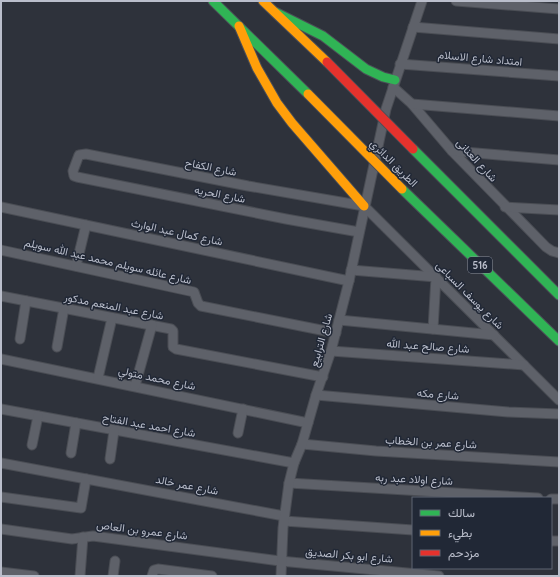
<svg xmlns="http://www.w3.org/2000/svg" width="560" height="577" font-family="Quicksand,Vazirmatn,sans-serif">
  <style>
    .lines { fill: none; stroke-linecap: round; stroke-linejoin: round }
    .street-casing { stroke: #4a4d54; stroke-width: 11 }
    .fast-casing { stroke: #4b4e57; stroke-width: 11 }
    .slow-casing { stroke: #4b4e57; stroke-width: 11 }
    .street { stroke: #5e6169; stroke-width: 9 }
    .fast { stroke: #30b455; stroke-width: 9 }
    .slow { stroke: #ff9f0a; stroke-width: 9 }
    .slow-bridge-casing { stroke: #4b4e57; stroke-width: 11; stroke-linecap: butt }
    .jam-bridge-casing { stroke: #4b4e57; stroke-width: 11; stroke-linecap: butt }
    .slow-bridge { stroke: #ff9f0a; stroke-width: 9 }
    .jam-bridge { stroke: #e5322d; stroke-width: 9 }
    .labels { text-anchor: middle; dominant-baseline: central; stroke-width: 3; stroke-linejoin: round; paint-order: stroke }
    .shield { fill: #212836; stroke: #8c919e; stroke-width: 1 }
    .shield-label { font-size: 10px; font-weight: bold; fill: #babecb }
    .street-label { font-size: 11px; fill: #babecb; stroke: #212836 }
  </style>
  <rect width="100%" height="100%" fill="#2e323b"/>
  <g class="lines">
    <g class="street-casing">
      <g id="street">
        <polyline points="456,1 559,9"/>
        <polyline points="413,27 559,39"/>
        <polyline points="400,64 559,76"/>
        <polyline points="393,87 412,104 452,151 546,247 552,251 559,253"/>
        <polyline points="412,104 559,116"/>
        <polyline points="452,151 559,160"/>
        <polyline points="1,207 349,281"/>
        <polyline points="505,207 559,210"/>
        <polyline points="359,232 286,219 77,177 74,176 73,171 79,155 86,154 248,186 364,206 559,400"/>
        <polyline points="1,250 194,292 198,303 201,306 336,333"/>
        <polyline points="76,266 86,225"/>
        <polyline points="351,270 436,277 433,329"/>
        <polyline points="1,296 171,329 173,331 173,347 176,349 323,377"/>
        <polyline points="339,320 494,335"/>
        <polyline points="20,339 26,301"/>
        <polyline points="57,347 64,308"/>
        <polyline points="331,351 524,365"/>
        <polyline points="1,359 308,423"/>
        <polyline points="98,378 112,318"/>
        <polyline points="135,386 152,325"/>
        <polyline points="316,395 508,412 559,414"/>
        <polyline points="1,409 294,463"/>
        <polyline points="238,433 243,409"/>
        <polyline points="302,444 376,451 559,462"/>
        <polyline points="32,445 38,416"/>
        <polyline points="71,453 76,423"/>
        <polyline points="110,459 114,431"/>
        <polyline points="1,463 284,516"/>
        <polyline points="289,483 538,498"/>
        <polyline points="1,497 81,508 86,479"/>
        <polyline points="551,499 559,499"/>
        <polyline points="284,521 413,530"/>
        <polyline points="1,529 72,539 93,536 280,561 439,576"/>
        <polyline points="551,541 559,541"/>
        <polyline points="1,572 34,576"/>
        <polyline points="80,576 83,537"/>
        <polyline points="113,576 115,561"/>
        <polyline points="152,576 154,570 158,569 212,576"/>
        <polyline points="281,576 283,528 289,483 294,463 302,444 316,395 331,351 349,281 386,109 422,1"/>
      </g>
    </g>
    <g class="fast-casing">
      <g id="fast">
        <polyline points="213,1 308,94"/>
        <polyline points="275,12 323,36 366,69 383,77 395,80"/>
        <polyline points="413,149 559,295"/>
        <polyline points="402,189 559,341"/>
      </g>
    </g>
    <g class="slow-casing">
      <g id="slow">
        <polyline points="263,1 327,62"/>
        <polyline points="239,26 257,68 277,103 292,123 364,206"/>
      </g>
    </g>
    <use href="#street" class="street"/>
    <use href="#fast" class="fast"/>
    <use href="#slow" class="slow"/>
    <g class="slow-bridge-casing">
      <polyline id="slow-bridge" points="308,94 402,189"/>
    </g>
    <g class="jam-bridge-casing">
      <polyline id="jam-bridge" points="327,62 413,149"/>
    </g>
    <use href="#slow-bridge" class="slow-bridge"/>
    <use href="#jam-bridge" class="jam-bridge"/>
  </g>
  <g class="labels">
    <rect class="shield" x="468" y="257" width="24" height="16" rx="3"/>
    <g class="shield-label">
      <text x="480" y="265">516</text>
    </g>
    <g class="street-label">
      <text transform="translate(480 58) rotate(5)">امتداد شارع الاسلام</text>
      <text transform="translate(477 160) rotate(47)">شارع العنانى</text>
      <text transform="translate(394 163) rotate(45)">الطريق الدائري</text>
      <text transform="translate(211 167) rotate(11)">شارع الكفاح</text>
      <text transform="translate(220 194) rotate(11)">شارع الحريه</text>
      <text transform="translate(177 232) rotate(12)">شارع كمال عبد الوارث</text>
      <text transform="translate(108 261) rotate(13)">شارع عائله سويلم محمد عبد الله سويلم</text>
      <text transform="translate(470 295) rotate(45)">شارع يوسف السباعى</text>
      <text transform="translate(114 306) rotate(11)">شارع عبد المنعم مدكور</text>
      <text transform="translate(321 340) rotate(-74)">شارع الترابيع</text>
      <text transform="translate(428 346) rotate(4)">شارع صالح عبد الله</text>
      <text transform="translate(157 378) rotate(12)">شارع محمد متولي</text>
      <text transform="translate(438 394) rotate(5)">شارع مكه</text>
      <text transform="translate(149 425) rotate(10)">شارع احمد عبد الفتاح</text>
      <text transform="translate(431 442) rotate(3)">شارع عمر بن الخطاب</text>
      <text transform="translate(414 479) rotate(3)">شارع اولاد عبد ربه</text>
      <text transform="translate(187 485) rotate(11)">شارع عمر خالد</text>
      <text transform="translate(142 530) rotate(7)">شارع عمرو بن العاص</text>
      <text transform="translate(349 555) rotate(5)">شارع ابو بكر الصديق</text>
    </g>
  </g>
  <rect width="560" height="577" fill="none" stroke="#babecb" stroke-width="4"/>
  <rect x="412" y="497" width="140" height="72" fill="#212836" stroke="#5e6472"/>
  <rect x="420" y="510" width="20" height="6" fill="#30b455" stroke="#5e6472"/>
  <text x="448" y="517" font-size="12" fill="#babecb">سالك</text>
  <rect x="420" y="530" width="20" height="6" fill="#ff9f0a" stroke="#5e6472"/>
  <text x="448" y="537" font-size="12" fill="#babecb">بطيء</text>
  <rect x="420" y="550" width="20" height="6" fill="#e5322d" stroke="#5e6472"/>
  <text x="448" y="557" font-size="12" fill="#babecb">مزدحم</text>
</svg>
